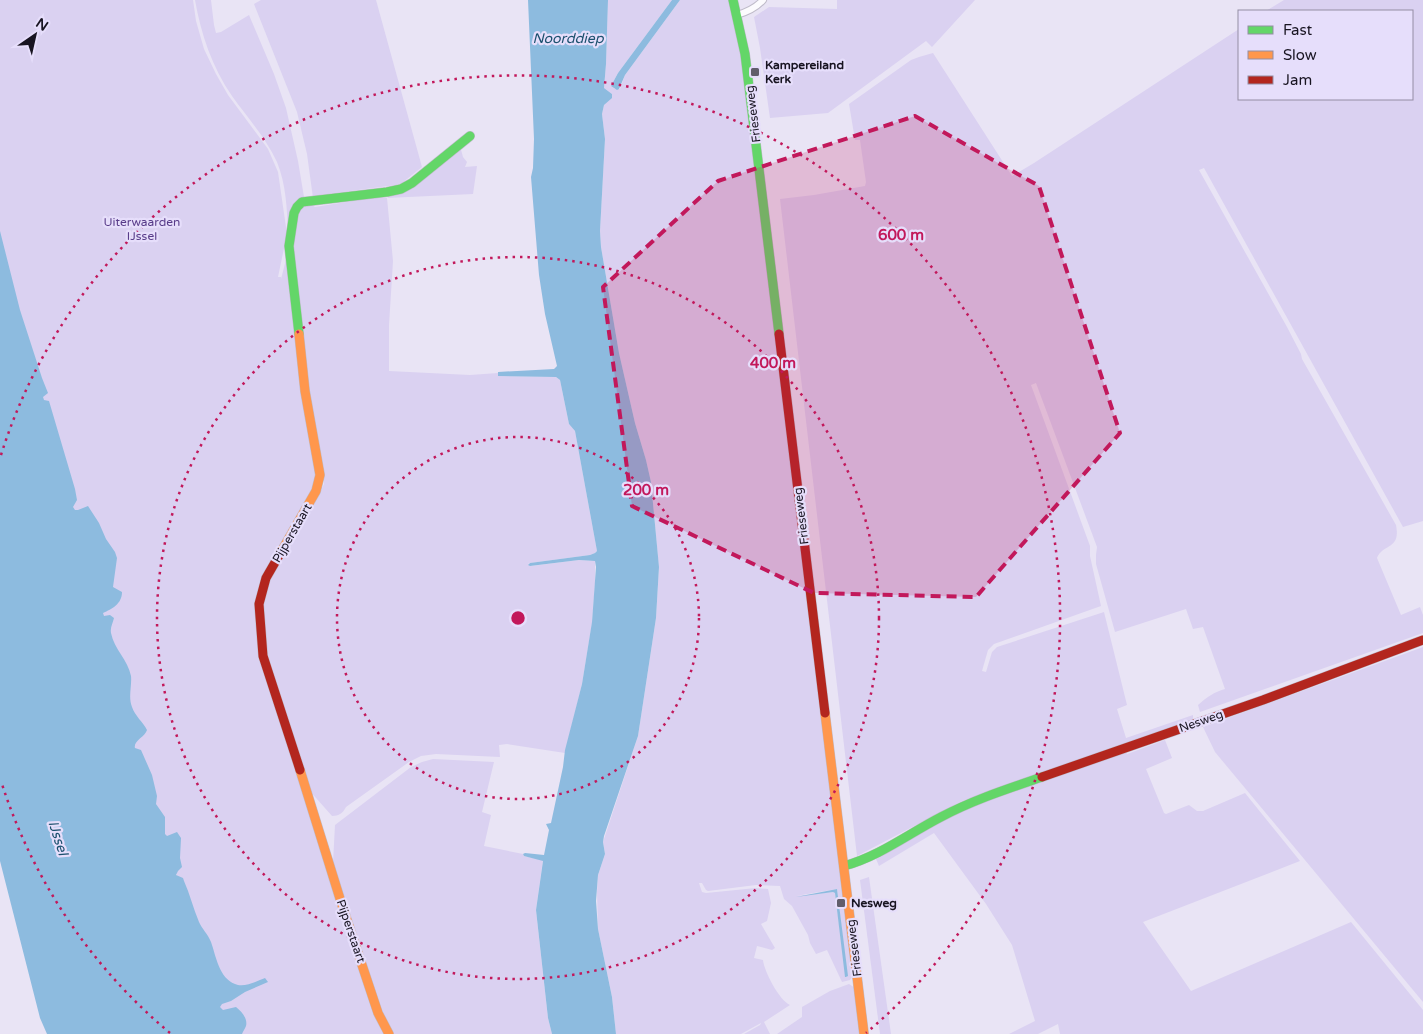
<svg xmlns="http://www.w3.org/2000/svg" width="1423" height="1034" font-family="'Varela Round',sans-serif">
  <style>
    .green { fill: #dad1f1; fill-rule: evenodd }
    .water { fill: #8dbbdf }
    .lines { fill: none; stroke-linecap: round; stroke-linejoin: round }
    .street-casing { stroke: #bfbbc9; stroke-width: 8 }
    .fast-casing { stroke: #bfbbc9; stroke-width: 10 }
    .slow-casing { stroke: #bfbbc9; stroke-width: 10 }
    .jam-casing { stroke: #bfbbc9; stroke-width: 10 }
    .street { stroke: #fcfbfe; stroke-width: 6 }
    .fast { stroke: #63d668; stroke-width: 9 }
    .slow { stroke: #ff974d; stroke-width: 9 }
    .jam { stroke: #b3261e; stroke-width: 9 }
    .marked { fill: #c2185b; fill-opacity: 0.2; stroke: #c2185b; stroke-width: 4; stroke-dasharray: 10 6; stroke-linejoin: round }
    .ring { fill: none; stroke: #c2185b; stroke-width: 2.5; stroke-dasharray: 2.5 5 }
    .poi-dot { fill: #615d6b; stroke: #e6defb; stroke-width: 2 }
    .labels { text-anchor: middle; dominant-baseline: central; stroke-width: 4.5; stroke-linejoin: round; paint-order: stroke }
    .poi-label { font-size: 12px; font-weight: bold; fill: #181421; stroke: #e6defb; text-anchor: start }
    .street-label { font-size: 12px; fill: #181421; stroke: #e6defb }
    .park-label { font-size: 12px; fill: #583c89; stroke: #e6defb }
    .water-label { font-size: 14px; font-style: italic; fill: #1b506e; stroke: #e6defb }
    .centre { fill: #c2185b; stroke: #e6defb; stroke-width: 2.5 }
    .ring-label { font-size: 15px; text-anchor: middle; font-weight: bold; fill: #c2185b; stroke: #e6defb; stroke-width: 4.5; stroke-linejoin: round; paint-order: stroke }
  </style>
  <rect width="100%" height="100%" fill="#e9e4f5"/>
  <g class="green">
    <polygon points="0,0 193,0 196,21 204,49 216,74 228,95 268,149 278,172 287,234 278,277 281,277 281,279 287,256 318,482 257,600 255,618 258,642 272,690 386,1034 230,1034 220,1007 134,746 0,261"/>
    <path d="M195 0H211L214 25 216 33 221 32 249 15 274 74 286 108 298 161 304 197 288 233C287 209 286 184 277 162 266 138 247 117 232 96 212 67 201 34 195 0Z"/>
    <polygon points="261,0 376,0 422,167 402,183 396,185 320,195 313,198 307,154 297,112 254,4"/>
    <path d="M608 0H672L618 73 611 86 615 89H620L625 75 680 0H729L739 34 853 976 850 980 842 982 827 950 816 954 810 943 808 935 792 906 784 899 780 886 756 885 708 891 706 890 702 883H699L702 892 706 893 756 888 768 889 771 903 767 921 761 924 775 948 772 950 757 946 754 958 763 960C764 971 779 1000 790 1005L764 1022 770 1034H744L760 1025 761 1023 741 1034H616L612 997 598 929 597 892 598 875 605 854 603 842 638 736 656 618 659 568 651 482 646 460 635 423 619 353 601 247 600 231 605 139 602 114 604 105 612 94 604 88 606 64ZM837 889 847 977H846L835 893 833 892 796 896Z"/>
    <polygon points="837,0 975,0 932,47 926,41 828,113 770,118 760,48 754,17 769,7 837,9"/>
    <path d="M1284 0H1423V521L1403 527 1204 168 1199 170 1287 327 1301 354 1302 359 1396 525C1401 550 1383 543 1377 558L1401 615 1420 607 1423 615V633L1200 712 1198 705C1207 697 1214 692 1225 689L1203 627 1193 629 1186 609 1115 632 1096 564V555L1097 547 1036 383 1031 385 1090 546V556L1101 606 994 644 988 650 982 671 986 672 992 652 997 647 1104 612 1127 705 1117 709 1126 738 1193 715V722L962 801 857 856 780 199 814 195 865 186 866 182 860 140H855L849 104 911 60 919 57 933 53 1012 176 1034 163 1239 29V99H1412V11H1266Z"/>
    <path d="M460 146 463 157 467 162 465 167 477 166 473 194 387 198 393 261 389 325V371L470 375 498 373V376L556 377 560 380 569 424 575 431 597 551 595 553 590 555 530 563 528 564 531 566 579 560 595 561V583L592 623 582 684 565 753 507 744 499 745 500 757 436 754 421 756 409 762 346 807C343 813 339 816 332 816L309 790 263 641V601L266 588 272 574 315 502 324 484V470L321 454 310 405 291 244C293 230 293 207 310 204L315 207 377 197 387 198Z"/>
    <polygon points="1423,647 1423,1002 1215,752 1203,727"/>
    <polygon points="1165,740 1172,758 1146,769 1164,813 1166,814 1189,805 1197,811 1203,811 1245,793 1300,861 1143,922 1191,991 1351,922 1423,1010 1423,1034 1060,1034 1058,1024 1038,1034 1009,1034 1035,1021 1012,945 986,904 934,833 879,866 876,859 916,835 969,807 1125,750 1127,754"/>
    <polygon points="433,759 494,762 482,812 491,815 484,846 523,854 524,856 543,860 536,910 548,1018 552,1034 391,1034 380,1013 333,863 335,825 411,767 422,762"/>
    <polygon points="869,877 891,1034 880,1034 860,880"/>
    <polygon points="849,984 855,988 861,1034 777,1034 802,1017 802,1007 830,991"/>
  </g>
  <g class="water">
    <polygon points="528,0 608,0 606,64 604,88 612,94 612,98 604,105 602,114 605,139 600,231 601,247 619,353 635,423 646,460 651,482 659,567 656,618 638,736 604,836 603,842 605,854 598,875 596,901 598,929 612,997 616,1034 552,1034 548,1018 536,910 543,861 524,856 523,854 525,853 544,855 549,830 546,824 551,823 563,767 565,750 582,684 592,622 596,567 595,561 579,560 530,566 528,565 530,563 590,555 595,553 597,551 575,431 569,424 560,380 556,377 498,376 498,372 554,369 557,366 545,314 539,275 531,177 533,168 534,139"/>
    <polygon points="672,0 680,0 625,75 619,89 617,90 611,86 618,73"/>
    <path d="M0 231 20 310 42 378 48 393 43 397 44 400 49 401 75 489 77 500 73 507 75 510H78L88 506 99 523 106 539 115 552 117 558 113 587 122 592C122 604 112 609 103 613L104 616 110 615 114 618C113 623 110 627 111 633 114 649 128 660 131 676 132 686 128 697 132 707 135 716 143 722 147 730 145 737 133 741 135 748L141 750 152 775 157 796 156 804 165 817V834L167 836 177 832 181 838 180 858 182 867 178 871 176 875 183 878 184 881C190 894 193 908 199 922 202 929 208 934 211 942 216 956 219 978 235 984 244 988 257 981 265 978L268 982 245 992 231 1001 222 1004 220 1007 223 1010 236 1007C241 1011 248 1018 246 1026 245 1029 243 1031 242 1034H47L40 1018 0 861Z"/>
    <polygon points="837,889 848,976 846,977 845,977 835,893 833,892 796,897"/>
  </g>
  <g class="lines">
    <g class="street-casing">
      <path id="street" d="M737 15C747 12 756 8 763 0"/>
    </g>
    <g class="fast-casing">
      <g id="fast">
        <polyline points="733,0 745,54 779,334"/>
        <polyline points="299,334 289,246 294,213 297,207 302,202 387,192 401,189 412,183 470,136"/>
        <path d="M844 866C880 856 908 834 941 817 973 800 1007 789 1042 777"/>
      </g>
    </g>
    <g class="slow-casing">
      <g id="slow">
        <polyline points="281,552 316,491 320,475 305,391 299,334"/>
        <polyline points="825,713 864,1034"/>
        <polyline points="300,770 341,902 378,1013 389,1034"/>
      </g>
    </g>
    <g class="jam-casing">
      <g id="jam">
        <polyline points="779,334 825,713"/>
        <polyline points="281,552 266,578 259,604 263,656 300,770"/>
        <polyline points="1042,777 1263,700 1423,640"/>
      </g>
    </g>
    <use href="#street" class="street"/>
    <use href="#fast" class="fast"/>
    <use href="#slow" class="slow"/>
    <use href="#jam" class="jam"/>
  </g>
  <path class="marked" d="M915 116 1039 186 1120 433 976 597 814 593 632 506 603 287 718 181Z"/>
  <g class="ring">
    <circle cx="518" cy="618" r="181"/>
    <circle cx="518" cy="618" r="361"/>
    <path d="M170 1033A542 542 0 0 1 1 781M1 455A542 542 0 1 1 866 1033"/>
  </g>
  <g class="poi-dot">
    <rect x="750" y="67" width="10" height="10" rx="2.5"/>
    <rect x="836" y="898" width="10" height="10" rx="2.5"/>
  </g>
  <g class="labels">
    <g class="poi-label">
      <text x="765" y="65">Kampereiland<tspan x="765" dy="14">Kerk</tspan></text>
      <text x="851" y="903">Nesweg</text>
    </g>
    <g class="street-label">
      <text transform="translate(753 114) rotate(-97)">Frieseweg</text>
      <text transform="translate(801 516) rotate(-97)">Frieseweg</text>
      <text transform="translate(292 533) rotate(-60)">Pijperstaart</text>
      <text transform="translate(1201 721) rotate(-19)">Nesweg</text>
      <text transform="translate(351 931) rotate(71)">Pijperstaart</text>
      <text transform="translate(854 948) rotate(-97)">Frieseweg</text>
    </g>
    <g class="park-label">
      <text x="142" y="222">Uiterwaarden<tspan x="142" dy="14">IJssel</tspan></text>
    </g>
    <g class="water-label">
      <text x="568" y="38">Noorddiep</text>
      <text transform="translate(58 838) rotate(72)">IJssel</text>
    </g>
  </g>
  <circle cx="518" cy="618" r="8" class="centre"/>
  <g class="ring-label">
    <text x="901" y="240">600 m</text>
    <text x="773" y="368">400 m</text>
    <text x="646" y="495">200 m</text>
  </g>
  <rect x="1238" y="10" width="175" height="90" fill="#e6defb" stroke="#948da4"/>
  <rect x="1248" y="26" width="25" height="8" fill="#63d668" stroke="#948da4"/>
  <text x="1283" y="35" font-size="15" fill="#181421">Fast</text>
  <rect x="1248" y="51" width="25" height="8" fill="#ff974d" stroke="#948da4"/>
  <text x="1283" y="60" font-size="15" fill="#181421">Slow</text>
  <rect x="1248" y="76" width="25" height="8" fill="#b3261e" stroke="#948da4"/>
  <text x="1283" y="85" font-size="15" fill="#181421">Jam</text>
  <g transform="translate(35 35) rotate(34)" stroke="#e6defb" stroke-width="4" paint-order="stroke">
  <path d="M0-4L9 19L0 12L-9 19Z" fill="#181421"/>
  <text y="-8" font-size="14" font-weight="bold" text-anchor="middle" fill="#181421">N</text>
  </g>
</svg>
